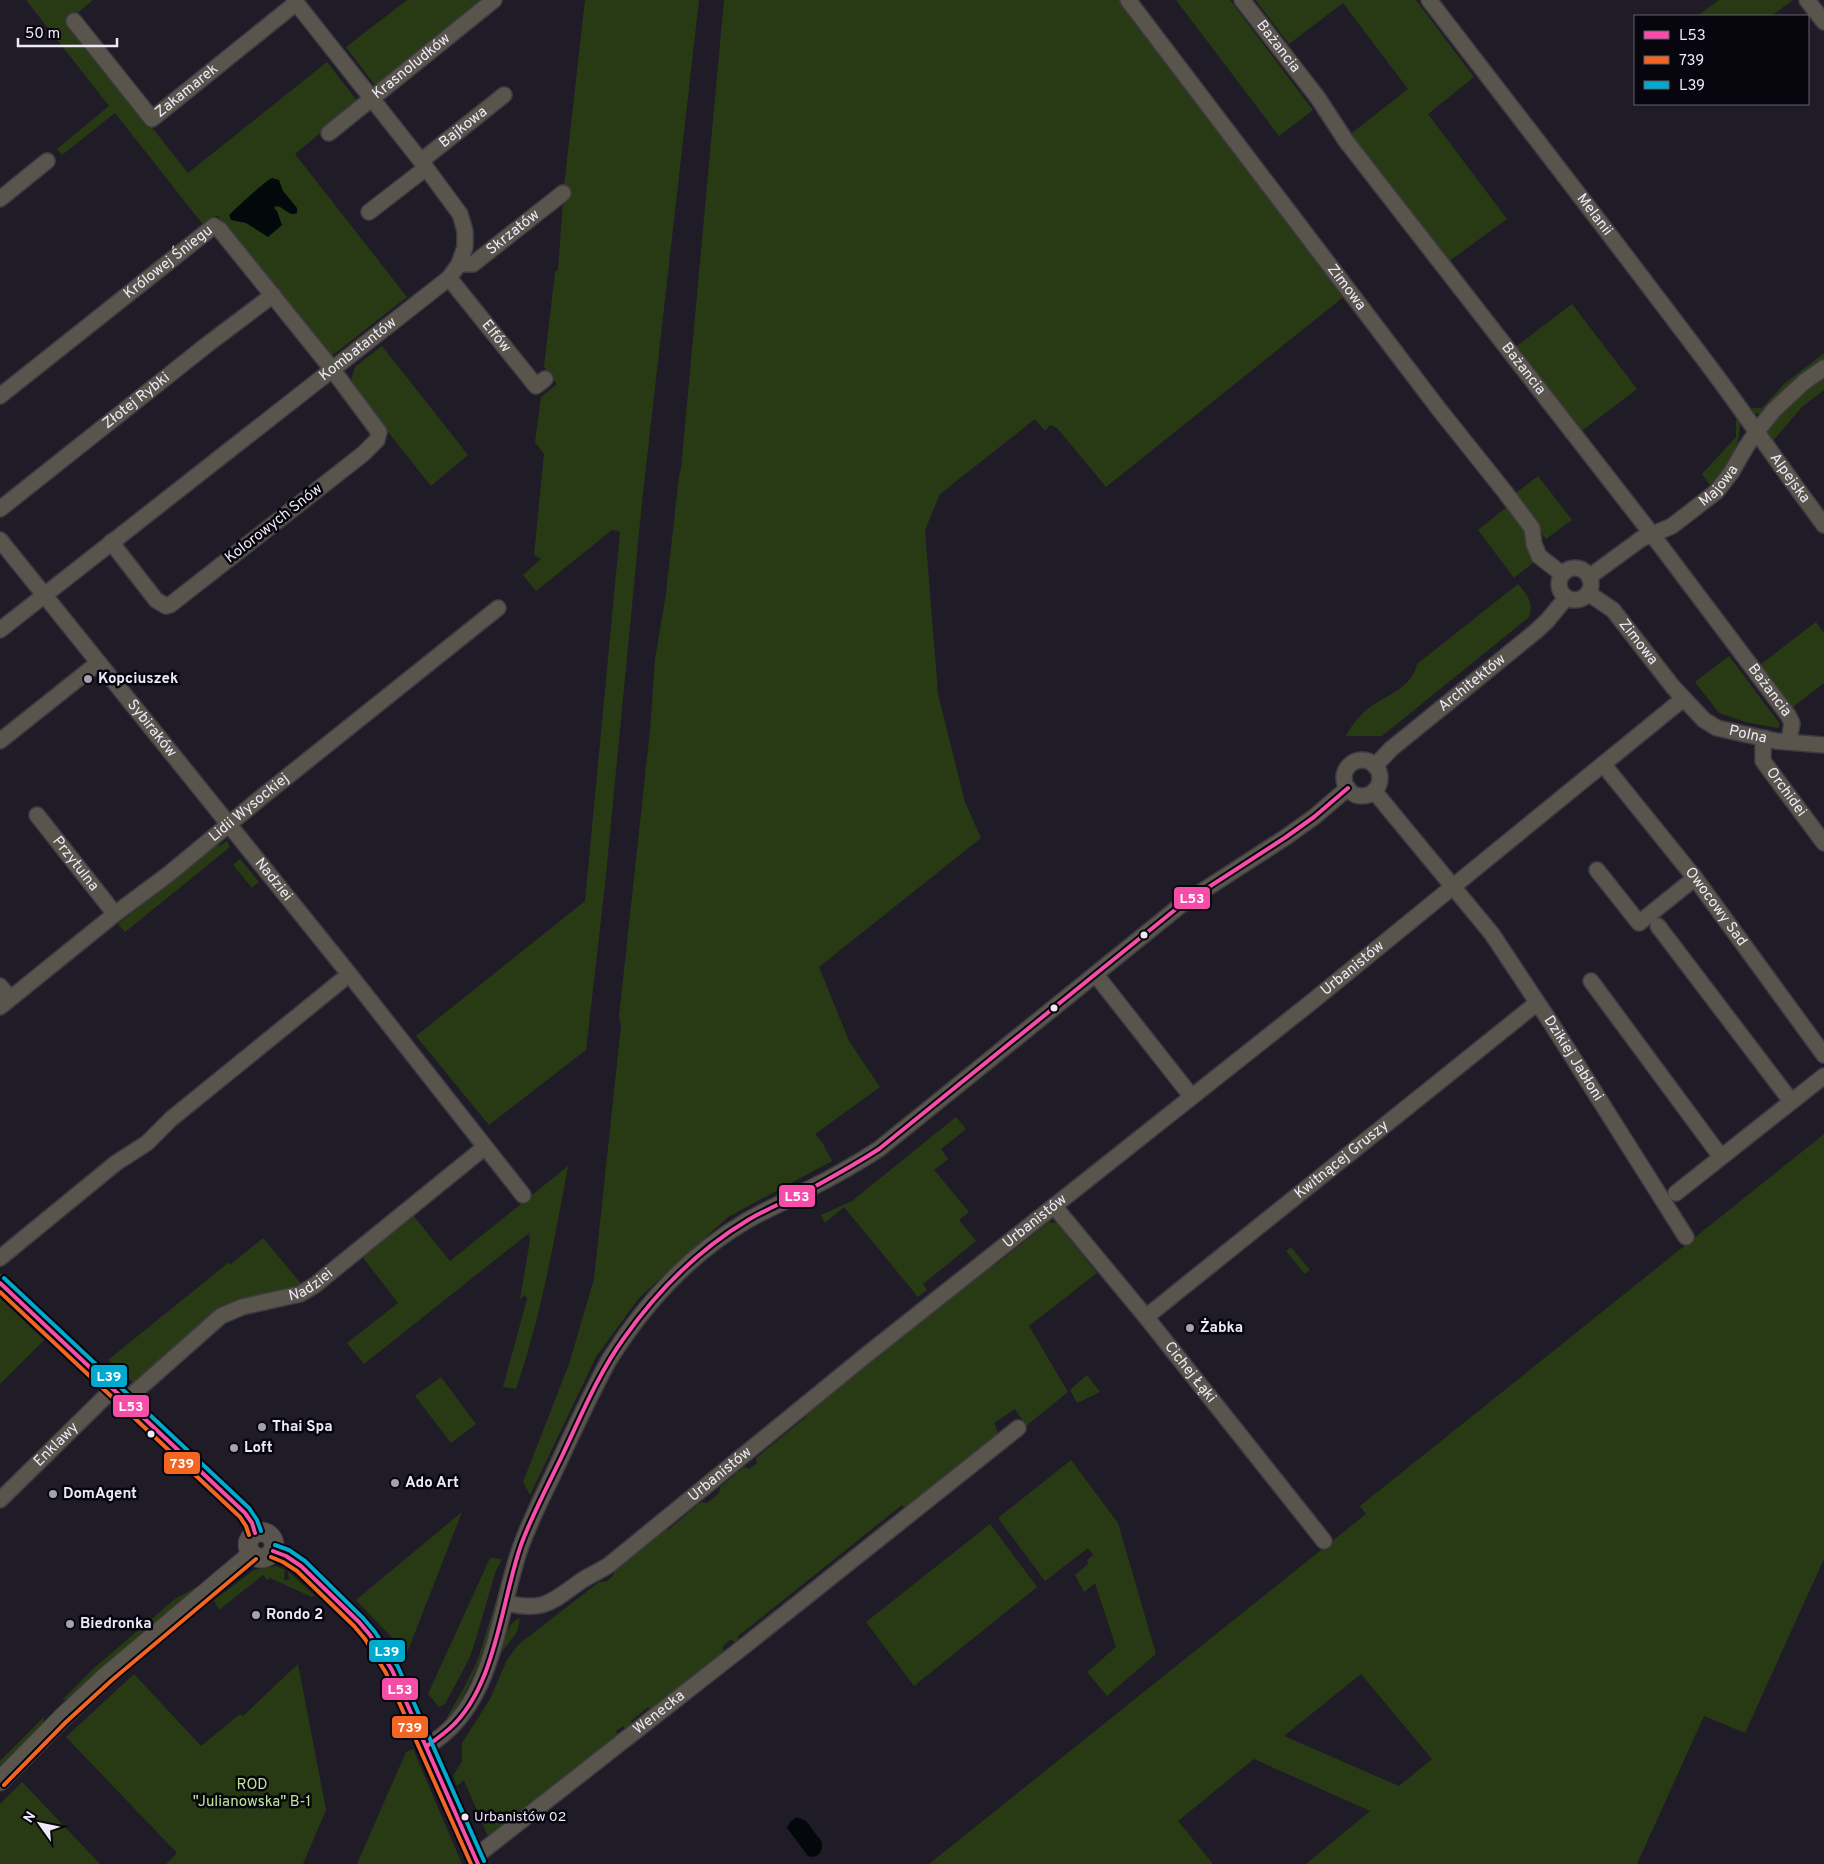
<svg xmlns="http://www.w3.org/2000/svg" width="1824" height="1864" font-family="Overpass,sans-serif">
  <style>
    .green { fill: #283a14; fill-rule: evenodd }
    .water { fill: #03080b }
    .lines { fill: none; stroke-linecap: round; stroke-linejoin: round }
    .minor-casing { stroke: #3d3a43; stroke-width: 18 }
    .tertiary-casing { stroke: #3d3a43; stroke-width: 21 }
    .minor { stroke: #59554d; stroke-width: 15 }
    .tertiary { stroke: #59554d; stroke-width: 19 }
    .bus-1-casing { stroke: #07050d; stroke-width: 8 }
    .bus-2-casing { stroke: #07050d; stroke-width: 8 }
    .bus-3-casing { stroke: #07050d; stroke-width: 8 }
    .bus-1 { stroke: #f54da8; stroke-width: 4 }
    .bus-2 { stroke: #f26522; stroke-width: 4 }
    .bus-3 { stroke: #00a9ce; stroke-width: 4 }
    .poi-dot { fill: #a5a1ae; stroke: #07050d; stroke-width: 2 }
    .bus-dot { fill: #ede9f7; stroke: #07050d; stroke-width: 2 }
    .labels { text-anchor: middle; dominant-baseline: central; stroke-width: 5; stroke-linejoin: round; paint-order: stroke }
    .bus-label { font-size: 14px; fill: #ede9f7; stroke: #07050d; text-anchor: start }
    .street-label { font-size: 15px; fill: #ede9f7; stroke: #07050d }
    .poi-label { font-size: 15px; font-weight: bold; fill: #ede9f7; stroke: #07050d; text-anchor: start }
    .park-label { font-size: 15px; fill: #bde798; stroke: #07050d }
    .line-badge { stroke: #07050d; stroke-width: 2 }
    .badge-label { font-size: 14px; text-anchor: middle; font-weight: bold; fill: #fff }
  </style>
  <rect width="100%" height="100%" fill="#1f1c27"/>
  <g class="green">
    <polygon points="26,0 93,0 68,21 188,173 327,62 358,102 295,154 407,297 329,358 217,215 204,226 115,113 62,155 57,149 109,106"/>
    <polygon points="407,0 486,0 377,88 346,47"/>
    <polygon points="585,0 699,0 642,502 605,885 586,1050 489,1125 416,1036 585,901 620,532 612,530 536,591 523,575 541,559 534,555 544,454 535,442 541,397 557,384 544,367 555,272 558,270 564,186"/>
    <polygon points="724,0 1121,0 1346,295 1106,487 1057,428 1050,425 1045,431 1035,419 940,494 925,530 938,694 965,802 981,838 819,967 849,1041 880,1087 815,1134 822,1142 832,1161 728,1217 639,1298 596,1357 530,1495 523,1482 569,1364 594,1279 621,1026 619,1016 650,730 655,659 666,593 679,476 681,469"/>
    <polygon points="1176,0 1230,0 1313,110 1279,136"/>
    <polygon points="1257,0 1416,0 1474,77 1428,114 1507,219 1448,262 1348,136 1408,89 1343,3 1289,44 1256,1"/>
    <polygon points="1719,0 1793,0 1771,16 1697,16"/>
    <polygon points="1572,304 1637,389 1579,433 1514,348"/>
    <polygon points="382,346 468,455 431,486 350,384 355,367"/>
    <polygon points="1824,353 1824,362 1790,385 1762,414 1754,413 1752,408 1762,408 1784,384"/>
    <path d="M1824 375V390L1803 406 1771 443 1767 434C1771 416 1808 387 1824 375Z"/>
    <path d="M1736 420H1740C1741 447 1728 466 1710 485L1702 474 1736 437Z"/>
    <polygon points="1538,476 1572,520 1546,539 1513,495"/>
    <path d="M1509 505 1529 534C1528 545 1527 552 1535 561L1514 578 1478 530Z"/>
    <path d="M1518 584C1527 595 1534 602 1529 617L1382 736H1346C1351 726 1357 719 1365 711 1384 695 1411 690 1417 664Z"/>
    <polygon points="1816,622 1824,633 1824,683 1789,710 1757,667"/>
    <polygon points="1729,656 1780,724 1778,728 1745,722 1719,713 1695,682"/>
    <polygon points="227,841 230,847 130,928 125,932 118,924 217,845 220,846"/>
    <polygon points="240,859 259,882 252,888 233,865"/>
    <polygon points="956,1117 966,1129 941,1149 948,1159 934,1170 969,1212 959,1220 976,1241 923,1284 927,1290 918,1297 844,1207 825,1223 821,1215 852,1201"/>
    <path d="M1824 1134V1559L1745 1733 1704 1716 1637 1864H1306L1370 1811 1254 1759 1178 1821 1213 1864H929L1366 1514 1360 1506ZM1361 1674 1432 1759 1399 1786 1284 1736Z"/>
    <path d="M568 1166C554 1242 541 1316 516 1389L503 1387 527 1299 525 1295 520 1299 530 1240 529 1233 364 1364 347 1343 398 1303 361 1255 412 1214 450 1261Z"/>
    <path d="M1049 1222 1057 1223 1097 1273 1029 1326 1068 1392 1026 1426 1015 1409 994 1423 999 1435 908 1512 902 1505 737 1637 739 1640 735 1643 731 1639 723 1646V1652L651 1710 648 1707 631 1721 633 1724 626 1730 623 1726 616 1731 618 1736 489 1839 464 1780 457 1786 453 1776 462 1761V1743L490 1699 507 1660 518 1645 599 1582C608 1582 612 1579 615 1571L665 1529 668 1530 701 1502 707 1503 719 1493 720 1487 744 1467 749 1469 757 1463 756 1458 806 1417 808 1413 991 1264 995 1265Z"/>
    <polygon points="263,1238 303,1286 220,1309 137,1386 108,1360 228,1263 231,1264"/>
    <polygon points="1291,1247 1310,1270 1305,1274 1286,1251"/>
    <polygon points="0,1298 44,1340 0,1384"/>
    <polygon points="1087,1375 1100,1392 1077,1403 1070,1390"/>
    <polygon points="441,1377 476,1424 451,1443 415,1396"/>
    <polygon points="1071,1460 1118,1523 1156,1654 1107,1696 1087,1672 1116,1647 1095,1583 1084,1592 1075,1575 1088,1564 1087,1560 1093,1555 1088,1548 1045,1581 998,1518"/>
    <polygon points="462,1512 407,1653 356,1600"/>
    <polygon points="990,1524 1037,1587 914,1686 866,1622"/>
    <polygon points="490,1558 502,1559 495,1573 476,1639 469,1659 445,1704 439,1707 428,1694"/>
    <polygon points="276,1566 285,1570 284,1580 289,1580 288,1571 315,1596 312,1597 270,1578 267,1580 263,1575 219,1610 214,1600 254,1570"/>
    <path d="M502 1581C492 1633 478 1675 449 1720L447 1717 465 1686 478 1659Z"/>
    <polygon points="198,1586 199,1588 72,1698 62,1700 94,1668 175,1599"/>
    <path d="M520 1618 517 1632 501 1653C505 1641 506 1623 520 1618Z"/>
    <polygon points="298,1664 326,1810 303,1864 166,1864 177,1853 66,1737 134,1674 201,1746 240,1714 243,1716"/>
    <polygon points="44,1717 43,1725 0,1772 0,1761"/>
    <polygon points="413,1749 462,1864 357,1864 406,1752"/>
    <polygon points="22,1782 24,1784 100,1864 0,1864 0,1804"/>
  </g>
  <g class="water">
    <path d="M272 178 279 180 283 191 297 208V213C288 217 285 207 276 206L274 208 277 211 282 225 268 237 246 223 231 220 229 215C236 208 265 181 272 178Z"/>
    <path d="M797 1817 806 1821 822 1842C823 1852 818 1859 808 1856L787 1828 790 1822Z"/>
  </g>
  <g class="lines">
    <g class="minor-casing">
      <g id="minor">
        <path id="s1" d="M1128 0 1438 408 1505 492 1532 528 1534 544 1539 556 1562 574"/>
        <path id="s2" d="M1242 0 1318 98 1346 141 1651 533 1788 715 1792 723 1789 741"/>
        <path id="s3" d="M1429 0C1526 126 1623 251 1718 378 1754 427 1788 477 1824 525"/>
        <polyline points="1807,0 1824,22"/>
        <path id="s4" d="M74 21 152 119 296 3"/>
        <path id="s5" d="M329 133 494 0"/>
        <path id="s6" d="M421 161 504 95"/>
        <polyline points="0,199 47,161"/>
        <polyline points="369,212 426,168"/>
        <path id="s7" d="M459 264H473L563 193"/>
        <path id="s8" d="M449 278 536 386 545 379"/>
        <path id="s9" d="M0 396 214 226 220 230 332 369 379 432 377 440 363 454 170 605 166 606 156 600 111 542"/>
        <path id="s10" d="M0 509 208 344 273 295"/>
        <path id="s11" d="M0 540 350 975 523 1195"/>
        <circle cx="1575" cy="584" r="16"/>
        <path id="s12" d="M1589 577 1641 539 1672 526 1716 492 1731 473 1746 447 1757 431 1774 410 1804 382 1824 368"/>
        <path id="s13" d="M1588 593 1613 610 1673 687 1704 720 1717 728 1776 741 1824 745"/>
        <path id="s14" d="M0 630 449 278 459 264 465 247V231L460 214 421 161 294 0"/>
        <path id="s15" d="M1765 738 1763 747V761L1824 843"/>
        <polyline points="0,741 98,663"/>
        <circle cx="1362" cy="778" r="18"/>
        <path id="s16" d="M1603 764 1695 878 1824 1055"/>
        <path id="s17" d="M1375 766 1391 749 1535 632 1547 621 1566 598"/>
        <path id="s18" d="M1374 791 1492 934 1551 1023 1686 1237"/>
        <path id="s19" d="M37 815 115 914"/>
        <polyline points="1597,870 1639,923 1695,878"/>
        <polyline points="1658,926 1791,1101"/>
        <polyline points="1096,975 1192,1097"/>
        <polyline points="1591,981 1721,1157"/>
        <polyline points="0,986 10,998"/>
        <path id="s20" d="M0 1007 115 914 170 873 263 796 498 608"/>
        <polyline points="1676,1193 1824,1076"/>
        <path id="s21" d="M1054 1206 1146 1317 1324 1541"/>
        <polyline points="0,1258 116,1163 147,1143 171,1119 341,981"/>
        <polyline points="0,1283 245,1513 252,1523 255,1533"/>
        <path id="s22" d="M1146 1317 1537 1003"/>
        <path id="s23" d="M125 1401 221 1316 242 1307 300 1294 315 1285 485 1147"/>
        <path id="s24" d="M0 1500 113 1389"/>
        <polyline points="273,1551 286,1556 301,1566 359,1622 370,1635 392,1670 478,1864"/>
        <path id="s25" d="M506 1603C545 1612 551 1602 581 1581 590 1575 600 1571 609 1565L865 1356 1309 1004 1683 699"/>
        <path d="M427 1746C496 1706 497 1612 521 1546 531 1518 545 1492 557 1466 574 1430 590 1395 609 1360 645 1303 689 1254 748 1220 767 1209 789 1200 809 1189 833 1177 856 1164 879 1149L1181 905 1286 837 1314 817 1348 788"/>
        <path id="s26" d="M475 1857 752 1640 1018 1428"/>
      </g>
    </g>
    <g class="tertiary-casing">
      <g id="tertiary">
        <circle cx="261" cy="1545" r="13"/>
        <polyline points="0,1781 62,1718 108,1675 252,1554"/>
      </g>
    </g>
    <use href="#minor" class="minor"/>
    <use href="#tertiary" class="tertiary"/>
    <g class="bus-1-casing">
      <g id="bus-1">
        <polyline points="0,1283 245,1513 252,1523 255,1533"/>
        <polyline points="273,1551 286,1556 301,1566 359,1622 370,1635 392,1670 478,1864"/>
        <path d="M427 1746C434 1741 442 1735 449 1729 496 1688 501 1602 521 1545 532 1515 548 1485 562 1456 581 1416 598 1374 624 1338 657 1291 698 1250 748 1220 765 1210 783 1202 801 1194 827 1180 854 1165 879 1149L1181 905 1286 837 1314 817 1348 788"/>
      </g>
    </g>
    <g class="bus-2-casing">
      <g id="bus-2">
        <polyline points="0,1292 240,1517 246,1526 249,1535"/>
        <polyline points="271,1557 283,1562 297,1571 354,1626 365,1639 386,1673 471,1864"/>
        <polyline points="4,1785 66,1722 112,1680 256,1559"/>
      </g>
    </g>
    <g class="bus-3-casing">
      <g id="bus-3">
        <polyline points="4,1278 249,1508 257,1520 261,1531"/>
        <polyline points="275,1545 289,1550 305,1561 363,1618 375,1632 398,1667 484,1861"/>
      </g>
    </g>
    <use href="#bus-1" class="bus-1"/>
    <use href="#bus-2" class="bus-2"/>
    <use href="#bus-3" class="bus-3"/>
  </g>
  <g class="poi-dot">
    <circle cx="88" cy="679" r="5"/>
    <circle cx="1190" cy="1328" r="5"/>
    <circle cx="262" cy="1427" r="5"/>
    <circle cx="234" cy="1448" r="5"/>
    <circle cx="395" cy="1483" r="5"/>
    <circle cx="53" cy="1494" r="5"/>
    <circle cx="256" cy="1615" r="5"/>
    <circle cx="70" cy="1624" r="5"/>
  </g>
  <g class="bus-dot">
    <circle cx="1144" cy="935" r="4.5"/>
    <circle cx="1054" cy="1008" r="4.5"/>
    <circle cx="151" cy="1434" r="4.5"/>
    <circle cx="465" cy="1817" r="4.5"/>
  </g>
  <g class="labels">
    <g class="bus-label">
      <text x="474" y="1817">Urbanistów 02</text>
    </g>
    <g class="street-label">
      <text stroke="none"><textPath href="#s2" startOffset="59">Bażancia</textPath></text>
      <text stroke="none"><textPath href="#s5" startOffset="106">Krasnoludków</textPath></text>
      <text stroke="none"><textPath href="#s4" startOffset="170">Zakamarek</textPath></text>
      <text stroke="none"><textPath href="#s6" startOffset="54">Bajkowa</textPath></text>
      <text stroke="none"><textPath href="#s3" startOffset="271">Melanii</textPath></text>
      <text stroke="none"><textPath href="#s7" startOffset="65">Skrzatów</textPath></text>
      <text stroke="none"><textPath href="#s9" startOffset="215">Królowej Śniegu</textPath></text>
      <text stroke="none"><textPath href="#s1" startOffset="361">Zimowa</textPath></text>
      <text stroke="none"><textPath href="#s8" startOffset="75">Elfów</textPath></text>
      <text stroke="none"><textPath href="#s14" startOffset="455">Kombatantów</textPath></text>
      <text stroke="none"><textPath href="#s2" startOffset="464">Bażancia</textPath></text>
      <text stroke="none"><textPath href="#s10" startOffset="174">Złotej Rybki</textPath></text>
      <text stroke="none"><textPath href="#s3" startOffset="599">Alpejska</textPath></text>
      <text stroke="none"><textPath href="#s12" startOffset="160">Majowa</textPath></text>
      <text transform="translate(274 524) rotate(-38)">Kolorowych Snów</text>
      <text stroke="none"><textPath href="#s13" startOffset="71">Zimowa</textPath></text>
      <text stroke="none"><textPath href="#s17" startOffset="128">Architektów</textPath></text>
      <text stroke="none"><textPath href="#s2" startOffset="869">Bażancia</textPath></text>
      <text stroke="none"><textPath href="#s11" startOffset="242">Sybiraków</textPath></text>
      <text stroke="none"><textPath href="#s13" startOffset="220">Polna</textPath></text>
      <text stroke="none"><textPath href="#s15" startOffset="62">Orchidei</textPath></text>
      <text stroke="none"><textPath href="#s20" startOffset="319">Lidii Wysockiej</textPath></text>
      <text stroke="none"><textPath href="#s19" startOffset="62">Przytulna</textPath></text>
      <text stroke="none"><textPath href="#s11" startOffset="436">Nadziei</textPath></text>
      <text stroke="none"><textPath href="#s16" startOffset="182">Owocowy Sad</textPath></text>
      <text stroke="none"><textPath href="#s25" startOffset="1068">Urbanistów</textPath></text>
      <text stroke="none"><textPath href="#s18" startOffset="334">Dzikiej Jabłoni</textPath></text>
      <text stroke="none"><textPath href="#s22" startOffset="251">Kwitnącej Gruszy</textPath></text>
      <text stroke="none"><textPath href="#s25" startOffset="662">Urbanistów</textPath></text>
      <text stroke="none"><textPath href="#s23" startOffset="224">Nadziei</textPath></text>
      <text stroke="none"><textPath href="#s21" startOffset="215">Cichej Łąki</textPath></text>
      <text stroke="none"><textPath href="#s24" startOffset="79">Enklawy</textPath></text>
      <text stroke="none"><textPath href="#s25" startOffset="258">Urbanistów</textPath></text>
      <text stroke="none"><textPath href="#s26" startOffset="234">Wenecka</textPath></text>
    </g>
    <g class="poi-label">
      <text x="98" y="679">Kopciuszek</text>
      <text x="1200" y="1328">Żabka</text>
      <text x="272" y="1427">Thai Spa</text>
      <text x="244" y="1448">Loft</text>
      <text x="405" y="1483">Ado Art</text>
      <text x="63" y="1494">DomAgent</text>
      <text x="266" y="1615">Rondo 2</text>
      <text x="80" y="1624">Biedronka</text>
    </g>
    <g class="park-label">
      <text x="252" y="1785">ROD<tspan x="252" dy="17">"Julianowska" B-1</tspan></text>
    </g>
  </g>
  <g class="line-badge">
    <rect x="1173" y="886" width="38" height="24" rx="5" fill="#f54da8"/>
    <rect x="778" y="1184" width="38" height="24" rx="5" fill="#f54da8"/>
    <rect x="90" y="1364" width="38" height="24" rx="5" fill="#00a9ce"/>
    <rect x="112" y="1394" width="38" height="24" rx="5" fill="#f54da8"/>
    <rect x="163" y="1451" width="38" height="24" rx="5" fill="#f26522"/>
    <rect x="368" y="1639" width="38" height="24" rx="5" fill="#00a9ce"/>
    <rect x="381" y="1677" width="38" height="24" rx="5" fill="#f54da8"/>
    <rect x="391" y="1715" width="38" height="24" rx="5" fill="#f26522"/>
  </g>
  <g class="badge-label">
    <text x="1192" y="903">L53</text>
    <text x="797" y="1201">L53</text>
    <text x="109" y="1381">L39</text>
    <text x="131" y="1411">L53</text>
    <text x="182" y="1468">739</text>
    <text x="387" y="1656">L39</text>
    <text x="400" y="1694">L53</text>
    <text x="410" y="1732">739</text>
  </g>
  <rect x="1634" y="15" width="175" height="90" fill="#07050d" stroke="#63606b"/>
  <rect x="1644" y="31" width="25" height="8" fill="#f54da8" stroke="#63606b"/>
  <text x="1679" y="40" font-size="15" fill="#ede9f7">L53</text>
  <rect x="1644" y="56" width="25" height="8" fill="#f26522" stroke="#63606b"/>
  <text x="1679" y="65" font-size="15" fill="#ede9f7">739</text>
  <rect x="1644" y="81" width="25" height="8" fill="#00a9ce" stroke="#63606b"/>
  <text x="1679" y="90" font-size="15" fill="#ede9f7">L39</text>
  <g transform="translate(40 1824) rotate(303)" stroke="#07050d" stroke-width="4" paint-order="stroke">
  <path d="M0-4L9 19L0 12L-9 19Z" fill="#ede9f7"/>
  <text y="-8" font-size="14" font-weight="bold" text-anchor="middle" fill="#ede9f7">N</text>
  </g>
  <path d="M18 38v8h99v-8" fill="none" stroke="#ede9f7" stroke-width="2.5"/>
  <text x="25" y="38" font-size="15" fill="#ede9f7" stroke="#07050d" stroke-width="4" paint-order="stroke">50 m</text>
</svg>
